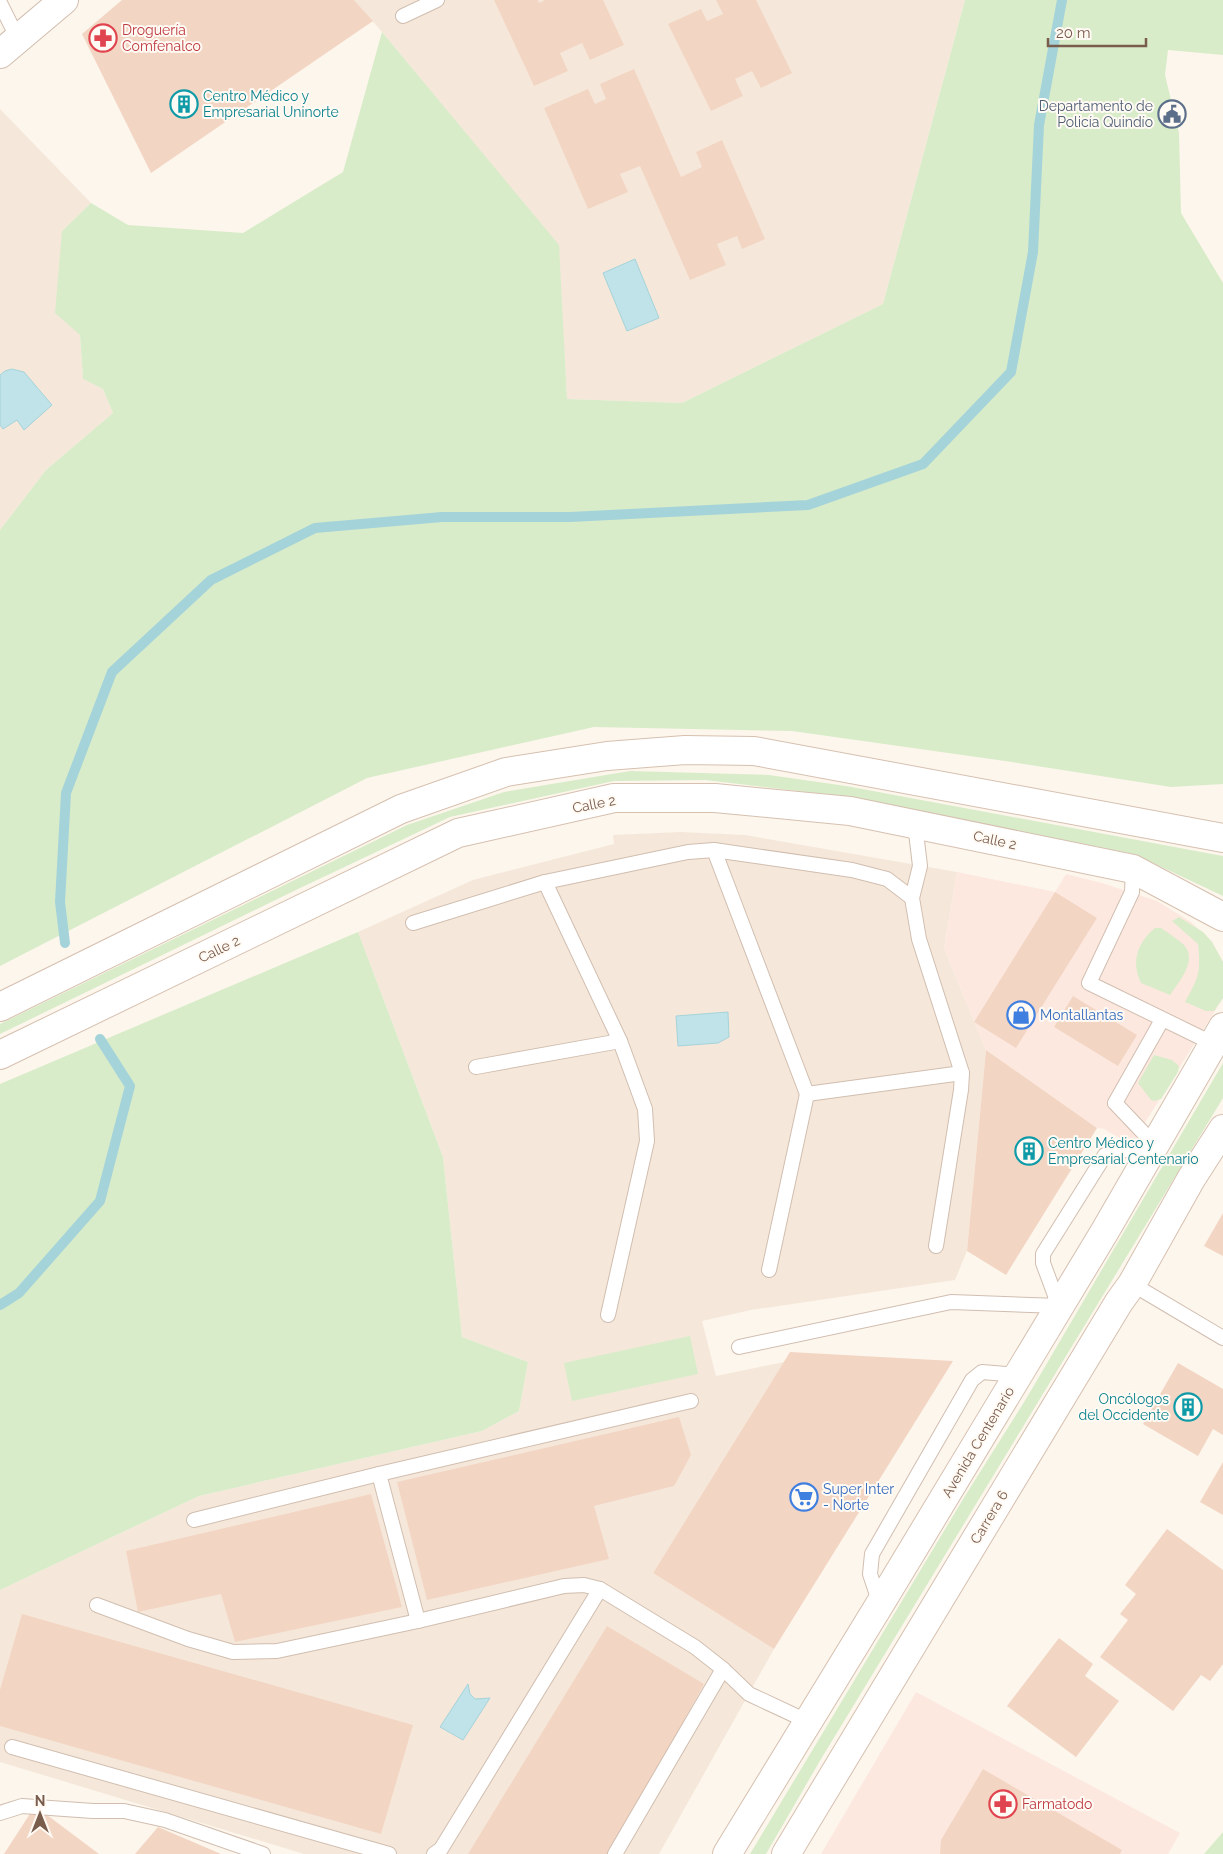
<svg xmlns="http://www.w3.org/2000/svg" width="1223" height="1854" font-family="Raleway,sans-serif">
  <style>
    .residential { fill: #f5e8da }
    .commercial { fill: #fde8e0 }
    .green { fill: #d8ecc9 }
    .water { fill: #bfe3e8; stroke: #a5d3da }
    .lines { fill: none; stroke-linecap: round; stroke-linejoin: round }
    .stream { stroke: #a5d3da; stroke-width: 10 }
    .building { fill: #f3d5c3 }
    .lane-casing { stroke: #d1beb0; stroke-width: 16 }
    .street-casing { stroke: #d1beb0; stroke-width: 30 }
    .secondary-casing { stroke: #d6c0b0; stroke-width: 30 }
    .lane { stroke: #fff; stroke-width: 14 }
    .street { stroke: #fff; stroke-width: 28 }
    .secondary { stroke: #fff; stroke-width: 28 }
    .labels { text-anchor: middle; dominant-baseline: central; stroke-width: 4; stroke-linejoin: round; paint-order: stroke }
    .health-label { font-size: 14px; fill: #be3a42; stroke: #fffaf3; text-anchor: start }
    .culture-label { font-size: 14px; fill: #0d838f; stroke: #fffaf3; text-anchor: start }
    .service-label { font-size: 14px; fill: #4e5e75; stroke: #fffaf3; text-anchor: end }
    .street-label { font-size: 14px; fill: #7a5c4d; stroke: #fffaf3 }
    .shop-label { font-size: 14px; fill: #366cbe; stroke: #fffaf3; text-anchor: start }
  </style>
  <rect width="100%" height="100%" fill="#fdf6ec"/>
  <g class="residential">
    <polygon points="354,0 965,0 883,304 682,403 567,399 558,245 382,32"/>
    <polygon points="0,109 91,203 62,231 80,335 83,379 103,389 113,413 46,470 0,530"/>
    <polygon points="681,832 745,835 957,872 944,948 986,1050 967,1251 955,1280 751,1310 702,1321 716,1376 784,1362 653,1573 774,1649 659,1854 304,1854 0,1762 0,1590 199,1496 482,1431 519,1411 528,1362 462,1337 443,1157 358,932 473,880 614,844 613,835"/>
  </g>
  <g class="commercial">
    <polygon points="957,872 1055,892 1066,874 1102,883 1157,901 1191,922 1212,942 1223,962 1223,998 1131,1145 1104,1129 1097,1128 986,1050 944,948"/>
    <polygon points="916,1692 1180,1833 1168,1854 821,1854"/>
  </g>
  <g class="green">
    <polygon points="965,0 1223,0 1223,55 1168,50 1165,75 1179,133 1181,213 1223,283 1223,784 1171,787 1005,761 792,731 594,727 367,778 0,966 0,530 46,470 113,413 103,389 83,379 80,335 55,313 62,231 91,203 128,225 243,233 343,172 382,32 559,245 567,399 682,403 883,304"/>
    <polygon points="630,771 769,775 846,786 1223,856 1223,896 1134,854 841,796 705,780 614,781 450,817 298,889 0,1034 0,1024 407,825 504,792"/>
    <path d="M1179 917 1203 932 1212 942 1223 962V998L1214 1011H1206L1185 1002C1199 977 1201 972 1198 944L1172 921Z"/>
    <path d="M1155 928H1161C1169 933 1177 939 1184 945 1198 960 1179 982 1170 995L1141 983C1131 962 1137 943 1155 928Z"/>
    <polygon points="358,932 443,1157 462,1337 528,1362 519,1411 482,1431 199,1496 0,1590 0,1084"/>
    <polygon points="1154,1055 1172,1060 1179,1066 1178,1072 1161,1099 1154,1101 1151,1100 1138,1083"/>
    <polygon points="1223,1063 1223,1098 821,1759 766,1854 750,1854 965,1496 1026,1399"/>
    <polygon points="690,1336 698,1374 572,1401 564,1363"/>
    <polygon points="1223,1832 1223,1854 1204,1854"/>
  </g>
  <g class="water">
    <polygon points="635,259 659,318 627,331 603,273"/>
    <polygon points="12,369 24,372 52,405 24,430 17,420 3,429 0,425 0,375 5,371"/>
    <polygon points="728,1012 729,1037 718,1043 678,1046 676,1016"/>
    <polygon points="468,1684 470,1694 475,1699 490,1698 463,1740 440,1727"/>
  </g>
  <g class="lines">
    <g class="stream">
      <polyline points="65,943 60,902 66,793 112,672 211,580 315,528 442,517 570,517 808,505 923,464 1011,372 1033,252 1039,125 1062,0"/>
      <polyline points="0,1305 19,1293 100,1201 130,1086 100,1039"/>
    </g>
  </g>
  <g class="building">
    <polygon points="122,0 354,0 373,21 151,173 82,34"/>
    <polygon points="494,0 538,0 539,3 545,0 603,0 624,45 590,60 582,43 560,53 568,71 534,86"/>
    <polygon points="716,0 756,0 792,73 761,88 752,71 735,79 743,96 711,111 668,24 701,9 707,21 723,14"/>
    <polygon points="634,69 681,177 702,167 696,152 722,140 765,239 742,249 737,236 717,244 726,265 690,280 640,166 620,174 628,192 588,209 544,108 588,89 595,104 606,99 600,84"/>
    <polygon points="1055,892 1097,918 1016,1048 974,1022"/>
    <polygon points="1073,996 1137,1035 1118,1066 1054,1027"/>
    <polygon points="986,1050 1097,1128 1006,1275 967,1251"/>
    <polygon points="1223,1213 1223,1256 1204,1246"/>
    <polygon points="790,1352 953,1361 774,1649 653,1573"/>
    <polygon points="1178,1363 1223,1389 1223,1435 1213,1429 1198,1456 1143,1424"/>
    <polygon points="679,1417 691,1455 674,1486 594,1506 609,1559 427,1600 397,1482"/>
    <polygon points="1223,1462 1223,1515 1200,1502"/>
    <polygon points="371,1494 402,1607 235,1642 221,1594 138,1612 126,1551"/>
    <polygon points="1167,1529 1223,1570 1223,1664 1210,1681 1201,1675 1173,1711 1100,1657 1128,1620 1120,1614 1136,1594 1125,1585"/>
    <polygon points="22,1614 413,1725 381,1834 0,1726 0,1690"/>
    <polygon points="607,1626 704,1684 610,1854 468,1854"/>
    <polygon points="1059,1638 1093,1664 1085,1676 1119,1701 1076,1757 1007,1706"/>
    <polygon points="983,1769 1122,1850 1120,1854 940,1854 941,1840"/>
    <polygon points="35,1806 99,1854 4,1854"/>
    <polygon points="158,1827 221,1854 135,1854"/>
  </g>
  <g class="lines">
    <g class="lane-casing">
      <g id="lane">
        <polyline points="0,3 18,39"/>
        <polyline points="403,16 437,0"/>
        <polyline points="915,824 920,866 912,898 919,939 962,1073 961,1090 936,1246"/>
        <polyline points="1133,869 1132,892 1089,983 1214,1044"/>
        <polyline points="912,898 887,879 852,870 714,850 807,1094 962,1073"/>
        <polyline points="413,923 545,882"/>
        <polyline points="476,1067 620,1041"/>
        <polyline points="1154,1144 1115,1103 1162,1020"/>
        <polyline points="769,1270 807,1094"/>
        <polyline points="1132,1284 1223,1338"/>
        <polyline points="608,1315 647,1141 645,1109 620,1041 545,882 688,852 714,850"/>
        <polyline points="739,1347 951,1302 1059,1306 1043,1263 1043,1254 1105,1155 1114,1150 1150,1151"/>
        <polyline points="379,1474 418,1621"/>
        <polyline points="194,1520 379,1474 691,1401"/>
        <polyline points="880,1604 870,1574 872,1554 972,1380 982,1372 1018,1375"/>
        <polyline points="97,1605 188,1639 233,1652 277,1651 418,1621 564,1586 584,1585 600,1589 695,1647 723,1669 749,1694 809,1722"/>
        <polyline points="12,1747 389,1854"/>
        <polyline points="0,1813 22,1806 93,1811 124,1811 165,1820 263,1854"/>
        <polyline points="434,1854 441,1849 600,1589"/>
        <polyline points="615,1854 723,1669"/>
      </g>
    </g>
    <g class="street-casing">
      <polyline id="street" points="0,54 64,0"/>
    </g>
    <g class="secondary-casing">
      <g id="secondary">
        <polyline points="0,1007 401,809 506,772 607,756 685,750 754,751 1223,838"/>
        <polyline points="0,1055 458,833 614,798 715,798 850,811 1133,869 1223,917"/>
        <polyline points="727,1854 880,1604 1105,1231 1223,1027"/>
        <polyline points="786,1854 1119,1302 1132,1284 1191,1179 1223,1129"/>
      </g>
    </g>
    <use href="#lane" class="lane"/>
    <use href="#street" class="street"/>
    <use href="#secondary" class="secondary"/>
  </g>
  <defs>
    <g id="pharmacy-ring" transform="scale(1.4375)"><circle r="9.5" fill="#fffaf3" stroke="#e0444e" stroke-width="1.5"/><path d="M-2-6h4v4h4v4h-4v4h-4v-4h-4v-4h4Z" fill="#e0444e"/></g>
    <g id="building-ring" transform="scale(1.4375)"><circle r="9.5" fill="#fffaf3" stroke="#0f9aa8" stroke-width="1.5"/><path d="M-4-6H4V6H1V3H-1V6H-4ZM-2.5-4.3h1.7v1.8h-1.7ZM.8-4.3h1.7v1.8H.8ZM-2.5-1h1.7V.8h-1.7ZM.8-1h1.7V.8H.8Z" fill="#0f9aa8"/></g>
    <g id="civic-ring" transform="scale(1.4375)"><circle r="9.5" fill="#fffaf3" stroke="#5c6f8a" stroke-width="1.5"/><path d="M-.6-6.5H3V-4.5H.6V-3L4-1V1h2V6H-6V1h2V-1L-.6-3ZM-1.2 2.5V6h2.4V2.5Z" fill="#5c6f8a"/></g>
    <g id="shop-ring" transform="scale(1.4375)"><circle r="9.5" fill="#fffaf3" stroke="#3f7fe0" stroke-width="1.5"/><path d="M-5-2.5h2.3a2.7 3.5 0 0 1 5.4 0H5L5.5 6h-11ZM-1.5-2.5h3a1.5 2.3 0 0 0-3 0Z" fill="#3f7fe0"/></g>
    <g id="supermarket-ring" transform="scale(1.4375)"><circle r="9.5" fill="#fffaf3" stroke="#3f7fe0" stroke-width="1.5"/><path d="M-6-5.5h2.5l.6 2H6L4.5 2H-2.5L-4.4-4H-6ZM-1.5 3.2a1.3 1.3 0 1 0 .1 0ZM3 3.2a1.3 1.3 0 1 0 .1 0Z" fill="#3f7fe0"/></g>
  </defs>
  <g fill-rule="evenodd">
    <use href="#pharmacy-ring" x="103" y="38"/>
    <use href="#building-ring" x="184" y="104"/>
    <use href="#civic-ring" x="1172" y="114"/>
    <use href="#shop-ring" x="1021" y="1015"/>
    <use href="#building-ring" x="1029" y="1151"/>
    <use href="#building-ring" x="1188" y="1407"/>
    <use href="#supermarket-ring" x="804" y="1497"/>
    <use href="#pharmacy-ring" x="1003" y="1804"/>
  </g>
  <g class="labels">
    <g class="health-label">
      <text x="122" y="30">Droguería<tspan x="122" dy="16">Comfenalco</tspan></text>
      <text x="1022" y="1804">Farmatodo</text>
    </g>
    <g class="culture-label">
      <text x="203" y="96">Centro Médico y<tspan x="203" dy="16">Empresarial Uninorte</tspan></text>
      <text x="1048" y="1143">Centro Médico y<tspan x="1048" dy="16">Empresarial Centenario</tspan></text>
      <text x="1169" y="1399" text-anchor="end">Oncólogos<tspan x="1169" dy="16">del Occidente</tspan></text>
    </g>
    <g class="service-label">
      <text x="1153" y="106">Departamento de<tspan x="1153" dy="16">Policía Quindío</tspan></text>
    </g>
    <g class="street-label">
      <text transform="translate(594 804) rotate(-11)">Calle 2</text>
      <text transform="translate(995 840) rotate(12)">Calle 2</text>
      <text transform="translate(219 949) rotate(-26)">Calle 2</text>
      <text transform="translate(978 1442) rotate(-59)">Avenida Centenario</text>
      <text transform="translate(989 1517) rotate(-59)">Carrera 6</text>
    </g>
    <g class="shop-label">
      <text x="1040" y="1015">Montallantas</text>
      <text x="823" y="1489">Super Inter<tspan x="823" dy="16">- Norte</tspan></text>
    </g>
  </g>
  <g transform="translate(40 1814)" stroke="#fffaf3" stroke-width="4" paint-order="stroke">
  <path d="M0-4L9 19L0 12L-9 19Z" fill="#7a5c4d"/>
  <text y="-8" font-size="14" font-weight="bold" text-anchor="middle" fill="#7a5c4d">N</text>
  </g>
  <path d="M1048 38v8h98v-8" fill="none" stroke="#7a5c4d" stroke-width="2.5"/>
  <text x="1056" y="38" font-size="15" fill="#7a5c4d" stroke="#fffaf3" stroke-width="4" paint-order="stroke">20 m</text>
</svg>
